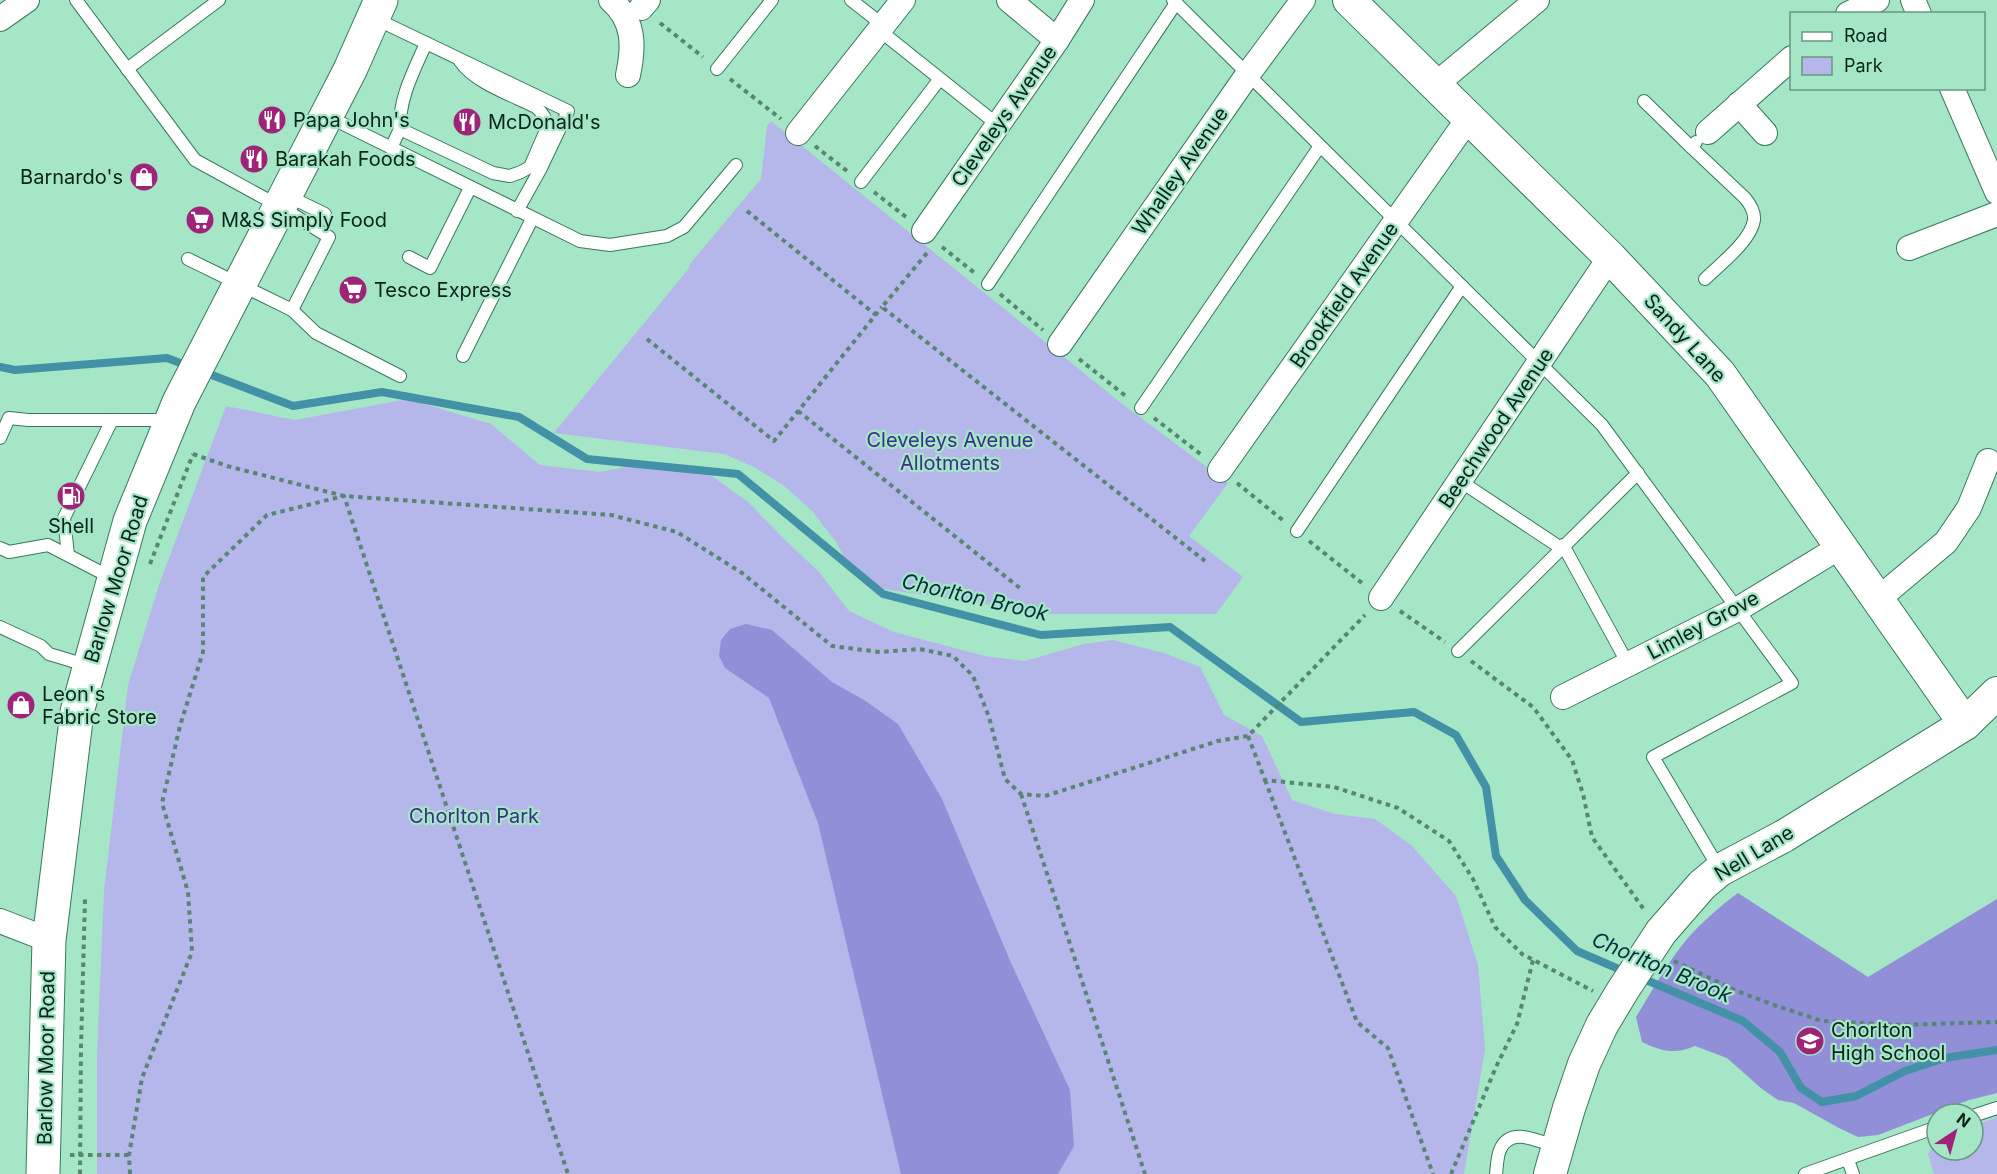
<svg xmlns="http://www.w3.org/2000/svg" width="1997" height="1174" font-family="Inter,sans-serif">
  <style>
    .green { fill: #b5b6e9 }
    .forest { fill: #908fd8 }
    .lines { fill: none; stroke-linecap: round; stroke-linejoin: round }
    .stream { stroke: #4291a6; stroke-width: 8 }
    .service-casing { stroke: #39785d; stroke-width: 14 }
    .minor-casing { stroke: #39785d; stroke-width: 26 }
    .tertiary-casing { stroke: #39785d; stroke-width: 34 }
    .primary-casing { stroke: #39785d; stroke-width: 35 }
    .path { stroke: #588671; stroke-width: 4; stroke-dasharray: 4.5 4.5; stroke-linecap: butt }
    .service { stroke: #fff; stroke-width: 12 }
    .minor { stroke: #fff; stroke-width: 24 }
    .tertiary { stroke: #fff; stroke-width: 32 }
    .primary { stroke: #fff; stroke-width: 33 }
    .labels { text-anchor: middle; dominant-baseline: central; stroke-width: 4.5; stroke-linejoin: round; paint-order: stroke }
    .street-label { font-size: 20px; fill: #092419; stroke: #a5e6c7 }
    .poi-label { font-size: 20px; fill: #092419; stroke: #a5e6c7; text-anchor: start }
    .park-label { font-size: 20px; fill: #3b3085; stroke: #a5e6c7 }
    .water-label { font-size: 21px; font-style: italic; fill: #00303e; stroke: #a5e6c7 }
  </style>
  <rect width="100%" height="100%" fill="#a5e6c7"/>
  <g class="green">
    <polygon points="771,121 1121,403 1228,483 1189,536 1243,577 1216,614 1052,614 884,589 852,574 837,543 812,511 783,485 754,467 724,454 554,433 690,267 689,265 761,179 767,126"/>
    <polygon points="408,399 491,424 540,465 600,472 651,462 698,466 748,502 785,540 819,572 849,611 894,632 985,656 1025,661 1084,644 1113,640 1164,653 1200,667 1224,715 1262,736 1292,800 1335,814 1375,819 1411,845 1456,896 1478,965 1485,1049 1464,1174 97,1174 97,1055 104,891 128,685 160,582 226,406 295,420"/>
    <polygon points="1997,1117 1997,1174 1934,1174 1928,1154 1937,1139 1937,1150 1973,1150 1973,1126"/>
  </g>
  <g class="forest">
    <polygon points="746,624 772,630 832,682 864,700 898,724 942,799 1011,963 1070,1090 1074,1146 1058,1174 901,1174 818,823 769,698 725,668 719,656 721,640 730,629"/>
    <path d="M1738 893 1868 977 1997 899V1093L1969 1100 1878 1135 1858 1137 1839 1128 1794 1103 1778 1100 1762 1089 1727 1058 1695 1046C1675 1055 1661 1051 1642 1042L1636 1017C1652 991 1667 963 1687 939 1702 922 1719 907 1738 893Z"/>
  </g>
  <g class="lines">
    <g class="stream">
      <polyline points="0,367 15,370 167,358 188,366"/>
      <polyline points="204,372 293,406 382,392 519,417 587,459 738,474 883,594 1041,635 1170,627 1301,722 1414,712 1456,735 1486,787 1496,856 1525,900 1577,951 1628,973"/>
      <polyline points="1639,977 1743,1021 1780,1052 1801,1088 1822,1102 1856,1096 1905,1071 1945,1058 1997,1050"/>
    </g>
    <g class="service-casing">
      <g id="service">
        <polyline points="76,0 195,160 279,206 329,237 292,310"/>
        <polyline points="851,0 883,25"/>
        <polyline points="1173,0 1602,425 1792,683 1653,757 1720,870"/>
        <polyline points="376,19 568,111 541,168 517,211"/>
        <polyline points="879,30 998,125"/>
        <polyline points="127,69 219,0"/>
        <polyline points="717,69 772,0"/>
        <polyline points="1644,101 1691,147 1696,142"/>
        <polyline points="327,116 580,241 610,245 667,236 684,227 736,165"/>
        <path d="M400 129C399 97 414 71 426 43"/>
        <path d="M1691 147 1745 198C1750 204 1755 211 1754 220 1751 241 1719 265 1705 279"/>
        <path d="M391 148 400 129 493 173 510 176 521 172 530 167 547 128C547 119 543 113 536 107 512 95 475 83 460 61"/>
        <polyline points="861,182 939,80"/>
        <polyline points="288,196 325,214"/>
        <polyline points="409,257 430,268 470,188"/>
        <polyline points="188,259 292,310 316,333 400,376"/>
        <polyline points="988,284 1176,3"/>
        <polyline points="463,356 532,219"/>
        <polyline points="1141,408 1320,146"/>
        <polyline points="0,438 9,418 28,420 169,420"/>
        <polyline points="1460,481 1561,548"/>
        <polyline points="1297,531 1462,286"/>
        <polyline points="1563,545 1628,664"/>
        <polyline points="0,548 9,552 48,545 112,578"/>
        <polyline points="68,555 64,518 112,420"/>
        <polyline points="0,627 41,646 49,654 89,666"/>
        <polyline points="1458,651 1638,473"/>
        <polyline points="1973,1116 1997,1108"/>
        <polyline points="1848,1160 1853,1174"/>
        <path d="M1496 1174C1497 1166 1497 1157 1500 1150 1510 1126 1538 1141 1556 1147"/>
        <polyline points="1805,1174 1937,1127"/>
      </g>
    </g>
    <g class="minor-casing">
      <g id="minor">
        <path d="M611 0C635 21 634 47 628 75"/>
        <polyline points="1009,0 1057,40"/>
        <polyline points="1913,0 1919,14"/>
        <polyline points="641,8 648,0"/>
        <polyline points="1848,14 1877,0"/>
        <polyline points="0,19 27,0"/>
        <polyline points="1435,85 1537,0"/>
        <polyline points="1952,88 1997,192"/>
        <polyline points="1739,104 1765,133"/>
        <polyline points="1708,132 1792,58"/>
        <polyline points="798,133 903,0"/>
        <polyline points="924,231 1057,40 1082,0"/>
        <polyline points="1909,248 1997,214"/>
        <polyline points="1060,344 1248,74 1303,0"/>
        <polyline points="1220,470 1468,119"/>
        <polyline points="1381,598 1610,257"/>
        <polyline points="1877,600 1946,542 1969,508 1988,461"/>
        <polyline points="1563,697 1738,609 1840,547"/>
        <polyline points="0,921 49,940"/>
      </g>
    </g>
    <g class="tertiary-casing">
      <g id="tertiary">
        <polyline points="1349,0 1610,257 1720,374 1965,724"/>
        <polyline points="1550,1174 1569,1108 1584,1064 1602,1025 1623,990 1661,932 1702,885 1720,870 1784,836 1965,724 1997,693"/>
      </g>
    </g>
    <g class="primary-casing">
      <polyline id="primary" points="43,1174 49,940 77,712 130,521 179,402 350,70 381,0"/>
    </g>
    <g class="path">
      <polyline points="660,23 703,57"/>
      <polyline points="730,79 781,119"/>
      <polyline points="815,146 847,171"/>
      <polyline points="874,192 906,217"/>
      <polyline points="747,211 876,315"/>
      <polyline points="942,247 976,274"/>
      <polyline points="927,253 882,307 1205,561"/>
      <polyline points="1000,294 1043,330"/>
      <polyline points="647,339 774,441 882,307"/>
      <polyline points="1079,359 1127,397"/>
      <polyline points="798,411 1021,589"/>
      <polyline points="1154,418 1203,456"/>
      <polyline points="193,454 227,466 344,496 611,515 677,532 742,573 832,646 880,652 920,649 953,656 973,676 989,717 1005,779 1021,794 1045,796 1218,741 1248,736 1365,615"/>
      <polyline points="1237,483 1285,522"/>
      <polyline points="1309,541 1362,583"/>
      <polyline points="150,564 193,454"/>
      <polyline points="1400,611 1445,642"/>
      <polyline points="1471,661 1533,707 1572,760 1583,794 1592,837 1645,911"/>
      <polyline points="1248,736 1265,780 1334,787 1398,808 1449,841 1473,879 1495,927 1522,954 1593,991"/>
      <polyline points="1265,780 1357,1022 1388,1048 1433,1174"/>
      <polyline points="1021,794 1145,1174"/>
      <polyline points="1674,961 1737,991 1771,1004 1822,1021 1900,1025 1997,1022"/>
      <polyline points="70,1155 129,1155"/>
      <polyline points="80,1174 81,1047 85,899"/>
      <polyline points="130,1174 129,1155 142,1078 192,952 188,892 162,803 180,726 203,652 203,577 267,515 344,496 568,1174"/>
      <polyline points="1451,1174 1496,1067 1517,1024 1533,960"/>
    </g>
    <use href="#service" class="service"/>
    <use href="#minor" class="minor"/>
    <use href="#tertiary" class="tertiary"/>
    <use href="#primary" class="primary"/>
  </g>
  <defs>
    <g id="restaurant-disc" transform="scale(1.5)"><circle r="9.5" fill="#9f2479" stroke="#a5e6c7"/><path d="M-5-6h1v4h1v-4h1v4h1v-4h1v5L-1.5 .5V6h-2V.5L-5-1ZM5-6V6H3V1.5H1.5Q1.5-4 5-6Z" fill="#fff"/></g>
    <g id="shop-disc" transform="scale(1.5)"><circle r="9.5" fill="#9f2479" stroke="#a5e6c7"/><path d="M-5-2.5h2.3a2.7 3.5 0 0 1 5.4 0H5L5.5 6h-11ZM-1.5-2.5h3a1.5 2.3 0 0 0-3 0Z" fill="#fff"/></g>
    <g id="supermarket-disc" transform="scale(1.5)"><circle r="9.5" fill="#9f2479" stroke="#a5e6c7"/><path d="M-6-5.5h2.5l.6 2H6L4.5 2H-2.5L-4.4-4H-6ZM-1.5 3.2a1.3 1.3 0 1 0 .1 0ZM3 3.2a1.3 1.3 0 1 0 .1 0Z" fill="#fff"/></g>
    <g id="fuel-disc" transform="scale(1.5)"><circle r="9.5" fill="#9f2479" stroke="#a5e6c7"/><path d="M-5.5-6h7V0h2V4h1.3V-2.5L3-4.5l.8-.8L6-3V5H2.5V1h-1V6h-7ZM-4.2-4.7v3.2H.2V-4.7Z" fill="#fff"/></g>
    <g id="school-disc" transform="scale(1.5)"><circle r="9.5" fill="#9f2479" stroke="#a5e6c7"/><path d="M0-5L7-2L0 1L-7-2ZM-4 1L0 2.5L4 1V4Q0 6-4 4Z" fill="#fff"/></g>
  </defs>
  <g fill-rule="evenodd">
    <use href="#restaurant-disc" x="272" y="120"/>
    <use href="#restaurant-disc" x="467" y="122"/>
    <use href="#restaurant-disc" x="254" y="159"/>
    <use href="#shop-disc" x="144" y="177"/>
    <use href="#supermarket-disc" x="200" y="220"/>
    <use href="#supermarket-disc" x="353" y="290"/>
    <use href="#fuel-disc" x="71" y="496"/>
    <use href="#shop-disc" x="21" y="705"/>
    <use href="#school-disc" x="1810" y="1041"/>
  </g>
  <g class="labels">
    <g class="street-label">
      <text transform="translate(1004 116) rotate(-55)">Cleveleys Avenue</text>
      <text transform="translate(1180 171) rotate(-55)">Whalley Avenue</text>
      <text transform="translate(1344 295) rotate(-55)">Brookfield Avenue</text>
      <text transform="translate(1685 338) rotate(48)">Sandy Lane</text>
      <text transform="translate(1496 428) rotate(-56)">Beechwood Avenue</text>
      <text transform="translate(116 579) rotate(-73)">Barlow Moor Road</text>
      <text transform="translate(1703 625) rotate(-28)">Limley Grove</text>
      <text transform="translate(1754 853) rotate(-31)">Nell Lane</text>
      <text transform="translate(46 1058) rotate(-89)">Barlow Moor Road</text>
    </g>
    <g class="poi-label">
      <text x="293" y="120">Papa John's</text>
      <text x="488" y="122">McDonald's</text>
      <text x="275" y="159">Barakah Foods</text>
      <text x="123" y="177" text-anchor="end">Barnardo's</text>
      <text x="221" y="220">M&amp;S Simply Food</text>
      <text x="374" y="290">Tesco Express</text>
      <text x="71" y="526" text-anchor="middle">Shell</text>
      <text x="42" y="694">Leon's<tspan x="42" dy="23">Fabric Store</tspan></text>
      <text x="1831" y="1030">Chorlton<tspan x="1831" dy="23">High School</tspan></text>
    </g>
    <g class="park-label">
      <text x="950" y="440">Cleveleys Avenue<tspan x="950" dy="23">Allotments</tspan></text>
      <text x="474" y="816">Chorlton Park</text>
    </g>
    <g class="water-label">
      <text transform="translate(975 597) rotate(13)">Chorlton Brook</text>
      <text transform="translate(1662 967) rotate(23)">Chorlton Brook</text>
    </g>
  </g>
  <rect x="1790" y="12" width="195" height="78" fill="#a5e6c7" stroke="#679881" stroke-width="1.5"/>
  <rect x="1802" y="32" width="30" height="9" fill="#ffffff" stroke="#679881" stroke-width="1.5"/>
  <text x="1844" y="42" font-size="18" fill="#092419">Road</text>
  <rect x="1802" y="57" width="30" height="18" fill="#b5b6e9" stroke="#679881" stroke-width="1.5"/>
  <text x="1844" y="72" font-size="18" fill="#092419">Park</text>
  <g transform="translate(1955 1132) rotate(36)"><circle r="28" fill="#a5e6c7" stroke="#679881" stroke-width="1.5"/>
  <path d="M0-4.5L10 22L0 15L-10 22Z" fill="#9f2479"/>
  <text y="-9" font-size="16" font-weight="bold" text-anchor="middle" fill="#092419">N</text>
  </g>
</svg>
